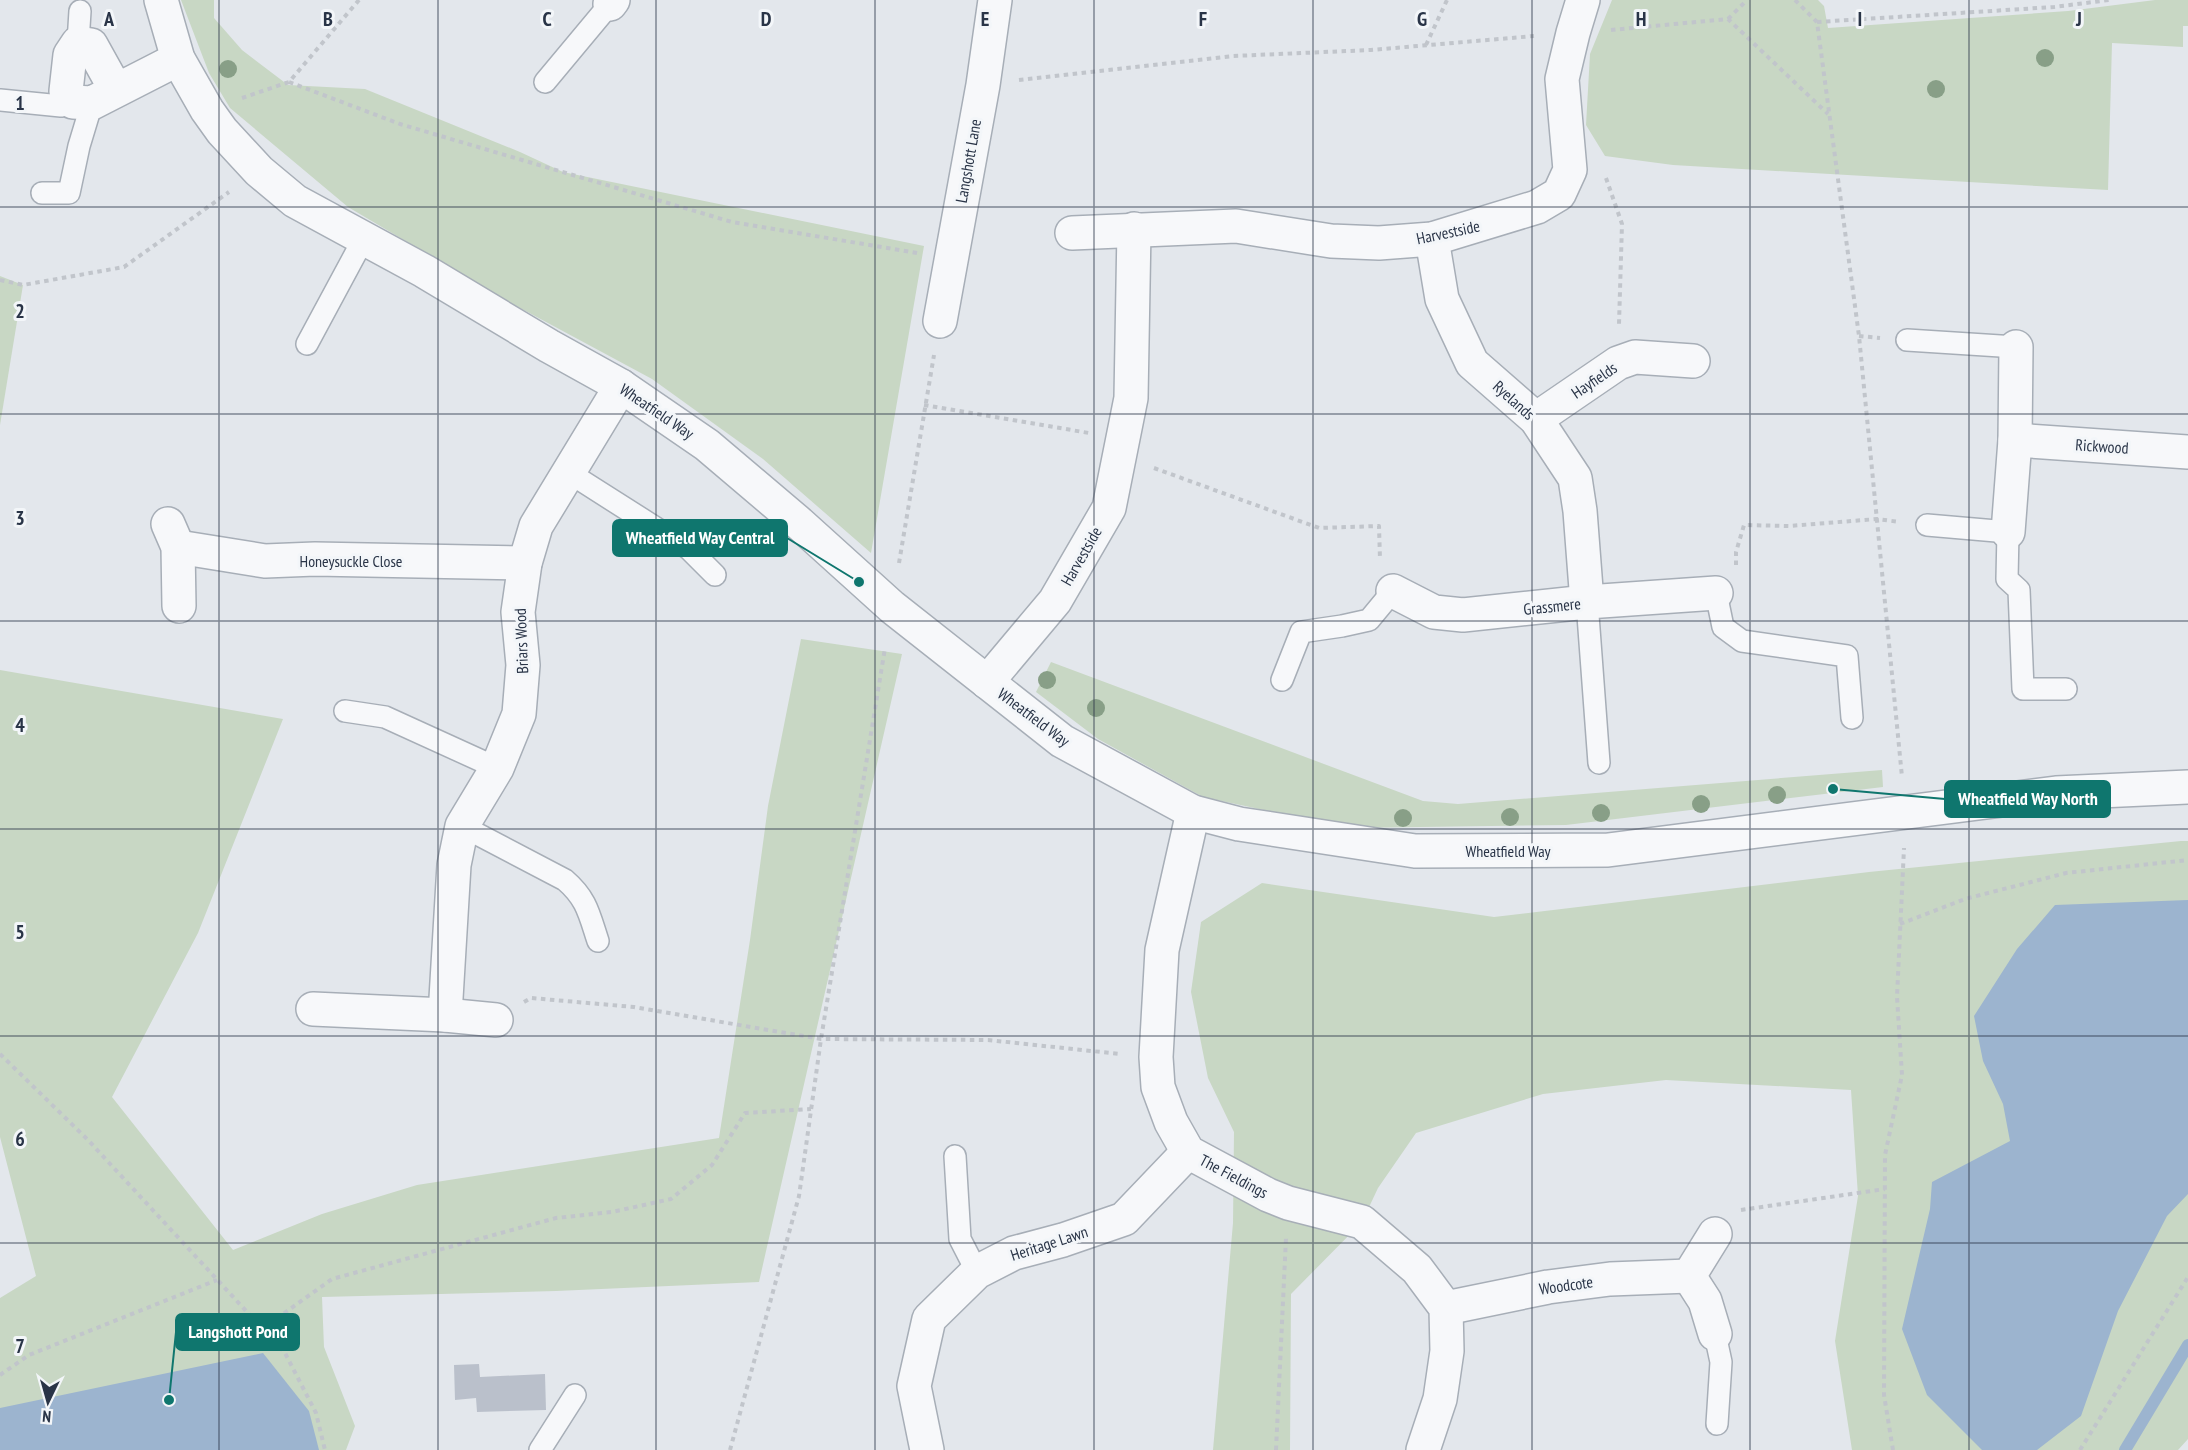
<svg xmlns="http://www.w3.org/2000/svg" width="2188" height="1450" font-family="'PT Sans Narrow',sans-serif">
  <style>
    .green { fill: #c8d7c4 }
    .water { fill: #9cb4cf }
    .lines { fill: none; stroke-linecap: round; stroke-linejoin: round }
    .stream { stroke: #9cb4cf; stroke-width: 12 }
    .building { fill: #bac0cb }
    .service-casing { stroke: #a7aeb7; stroke-width: 24 }
    .minor-casing { stroke: #a7aeb7; stroke-width: 36 }
    .path { stroke: #c1c5cb; stroke-width: 4; stroke-dasharray: 4.5 4.5; stroke-linecap: butt }
    .service { stroke: #f7f8fa; stroke-width: 21 }
    .minor { stroke: #f7f8fa; stroke-width: 33 }
    .tree { fill: #889f87 }
    .grid { fill: none; stroke: #293447; stroke-width: 1.5; stroke-opacity: 0.55 }
    .labels { text-anchor: middle; dominant-baseline: central; stroke-width: 6; stroke-linejoin: round; paint-order: stroke }
    .street-label { font-size: 16px; fill: #293447; stroke: #f3f6f9 }
    .grid-label { font-size: 20px; text-anchor: middle; font-weight: bold; fill: #293447; stroke: #f3f6f9; stroke-width: 6; stroke-linejoin: round; paint-order: stroke }
    .leader { fill: none; stroke: #0f766e; stroke-width: 2 }
    .callout-dot { fill: #0f766e; stroke: #f3f6f9; stroke-width: 2 }
    .callout { fill: #0f766e; stroke: #0f766e; stroke-width: 2 }
    .callout-label { font-size: 18px; text-anchor: middle; font-weight: bold; fill: #fff }
  </style>
  <rect width="100%" height="100%" fill="#e3e7ec"/>
  <g class="green">
    <polygon points="181,0 214,0 214,18 242,50 288,85 365,89 520,152 563,172 924,246 871,553 763,459 652,379 507,301 348,207 230,108 209,73"/>
    <polygon points="1612,0 1818,0 1824,6 1828,28 2068,11 2155,0 2188,0 2188,26 2183,26 2183,47 2112,43 2108,190 1673,165 1605,156 1586,125 1590,54"/>
    <polygon points="0,276 23,285 0,425"/>
    <polygon points="801,639 902,654 759,1282 556,1291 322,1297 324,1347 355,1426 346,1450 0,1450 0,1298 36,1276 0,1137 0,670 283,719 198,933 112,1097 233,1250 322,1214 417,1185 719,1138 750,940 768,806"/>
    <polygon points="1051,662 1423,801 1458,804 1882,770 1883,787 1566,825 1349,828 1203,797 1098,739 1036,692"/>
    <polygon points="2181,841 2188,841 2188,1439 2178,1450 1852,1450 1835,1341 1858,1196 1851,1090 1666,1080 1543,1094 1416,1133 1378,1188 1362,1222 1291,1294 1290,1450 1213,1450 1233,1223 1234,1132 1208,1078 1191,992 1201,922 1262,883 1494,917 1869,872"/>
  </g>
  <g class="water">
    <polygon points="2188,900 2188,1194 2167,1216 2118,1311 2081,1416 2037,1450 1982,1450 1927,1395 1902,1329 1930,1209 1932,1182 2010,1141 2003,1104 1983,1061 1974,1016 2017,949 2055,905"/>
    <polygon points="263,1353 309,1411 319,1450 0,1450 0,1408"/>
  </g>
  <g class="lines">
    <polyline class="stream" points="2125,1450 2188,1345"/>
  </g>
  <polygon class="building" points="479,1364 480,1377 545,1374 546,1410 477,1412 476,1398 455,1400 454,1365"/>
  <g class="lines">
    <g class="service-casing">
      <g id="service">
        <polyline points="78,43 80,11"/>
        <polyline points="545,82 610,4"/>
        <polyline points="0,100 61,106 73,102"/>
        <polyline points="42,193 69,193 79,146 92,103"/>
        <polyline points="1907,340 2016,347"/>
        <polyline points="307,344 364,238"/>
        <polyline points="568,472 689,549 715,575"/>
        <polyline points="1927,525 2008,532 2007,579 2019,590 2023,689 2066,689"/>
        <polyline points="1716,593 1723,627 1742,641 1847,656 1852,718"/>
        <polyline points="1587,602 1599,763"/>
        <polyline points="1282,680 1301,632 1342,626 1369,620 1393,591"/>
        <polyline points="345,711 385,717 497,768"/>
        <path d="M462 826 565 880C587 899 589 914 598 941"/>
        <polyline points="955,1156 960,1239 977,1272"/>
        <polyline points="1715,1334 1721,1362 1717,1424"/>
        <polyline points="540,1450 575,1395"/>
      </g>
    </g>
    <g class="minor-casing">
      <g id="minor">
        <polyline points="161,0 178,59 207,110 222,131 259,171 295,201 424,271 549,346 621,386 707,445 799,523 892,607 1062,741 1193,812 1239,824 1415,851 1608,850 2056,793 2188,787"/>
        <polyline points="610,4 613,0"/>
        <polyline points="116,90 91,45 78,43 70,55 66,91 73,102 92,103 178,59"/>
        <polyline points="1072,233 1236,226 1331,241 1379,243 1432,239 1537,207 1559,194 1570,170 1562,79 1573,33 1583,0"/>
        <polyline points="1432,239 1442,299 1472,363 1536,419 1575,478 1580,511 1587,602"/>
        <polyline points="940,321 983,85 995,0"/>
        <polyline points="1536,419 1618,363 1635,357 1693,361"/>
        <polyline points="2015,440 2188,452"/>
        <polyline points="168,524 178,547 179,606"/>
        <polyline points="2008,532 2015,440 2016,347"/>
        <polyline points="178,547 265,561 315,559 525,563"/>
        <polyline points="1393,591 1434,612 1463,615 1587,602 1716,593"/>
        <polyline points="987,682 1055,601 1109,508 1131,398 1134,229"/>
        <polyline points="1193,812 1162,950 1156,1057 1158,1087 1171,1122 1188,1152 1268,1195 1288,1203 1362,1222 1417,1269 1446,1308 1447,1351 1440,1399 1423,1450"/>
        <polyline points="313,1009 445,1015 496,1020"/>
        <polyline points="445,1015 454,865 462,826 497,768 519,714 523,665 518,612 525,563 536,526 621,386"/>
        <polyline points="1715,1234 1689,1276 1705,1301 1715,1334"/>
        <polyline points="1446,1308 1548,1287 1610,1279 1689,1276"/>
        <polyline points="927,1450 914,1386 929,1319 977,1272 1014,1253 1063,1240 1124,1219 1188,1152"/>
      </g>
    </g>
    <g class="path">
      <polyline points="1795,0 1817,22 1859,336 1902,777"/>
      <polyline points="1728,19 1747,0"/>
      <polyline points="1817,22 2054,7 2109,0"/>
      <polyline points="1611,30 1728,19 1828,114"/>
      <polyline points="1426,45 1447,0"/>
      <polyline points="1019,80 1233,56 1371,50 1534,36"/>
      <polyline points="289,82 400,124 732,222 917,253"/>
      <polyline points="242,98 289,82 359,0"/>
      <polyline points="1606,178 1622,224 1619,324"/>
      <polyline points="0,280 23,285 124,267 229,192"/>
      <polyline points="1859,336 1880,338"/>
      <polyline points="924,405 1089,433"/>
      <polyline points="1154,468 1319,528 1379,526 1380,559"/>
      <polyline points="899,563 934,355"/>
      <polyline points="1736,565 1736,552 1744,525 1789,526 1877,519 1900,522"/>
      <polyline points="1900,924 1965,899 2066,873 2188,860"/>
      <polyline points="524,1002 531,998 634,1007 821,1039 988,1040 1120,1054"/>
      <polyline points="0,1054 88,1140 285,1353 316,1413 325,1450"/>
      <polyline points="1741,1210 1885,1189"/>
      <polyline points="262,1329 332,1279 556,1218 612,1212 671,1199 712,1165 745,1113 811,1109"/>
      <polyline points="0,1375 29,1355 217,1280"/>
      <polyline points="730,1450 799,1196 821,1039 885,648"/>
      <polyline points="1276,1450 1286,1238"/>
      <polyline points="1893,1450 1884,1395 1885,1155 1902,1075 1897,997 1904,848"/>
      <polyline points="2080,1450 2188,1277"/>
    </g>
    <use href="#service" class="service"/>
    <use href="#minor" class="minor"/>
  </g>
  <g class="tree">
    <circle cx="2045" cy="58" r="9"/>
    <circle cx="228" cy="69" r="9"/>
    <circle cx="1936" cy="89" r="9"/>
    <circle cx="1047" cy="680" r="9"/>
    <circle cx="1096" cy="708" r="9"/>
    <circle cx="1777" cy="795" r="9"/>
    <circle cx="1701" cy="804" r="9"/>
    <circle cx="1601" cy="813" r="9"/>
    <circle cx="1510" cy="817" r="9"/>
    <circle cx="1403" cy="818" r="9"/>
  </g>
  <path class="grid" d="M219 0V1450M438 0V1450M656 0V1450M875 0V1450M1094 0V1450M1313 0V1450M1532 0V1450M1750 0V1450M1969 0V1450M0 207H2188M0 414H2188M0 621H2188M0 829H2188M0 1036H2188M0 1243H2188"/>
  <g class="labels">
    <g class="street-label">
      <text transform="translate(968 161) rotate(-80)">Langshott Lane</text>
      <text transform="translate(1448 232) rotate(-12)">Harvestside</text>
      <text transform="translate(1594 380) rotate(-34)">Hayfields</text>
      <text transform="translate(1514 400) rotate(42)">Ryelands</text>
      <text transform="translate(657 411) rotate(34)">Wheatfield Way</text>
      <text transform="translate(2102 446) rotate(4)">Rickwood</text>
      <text transform="translate(1081 556) rotate(-60)">Harvestside</text>
      <text x="351" y="561">Honeysuckle Close</text>
      <text transform="translate(1552 606) rotate(-6)">Grassmere</text>
      <text transform="translate(521 641) rotate(-92)">Briars Wood</text>
      <text transform="translate(1034 717) rotate(37)">Wheatfield Way</text>
      <text x="1508" y="851">Wheatfield Way</text>
      <text transform="translate(1234 1176) rotate(28)">The Fieldings</text>
      <text transform="translate(1049 1243) rotate(-18)">Heritage Lawn</text>
      <text transform="translate(1566 1285) rotate(-8)">Woodcote</text>
    </g>
  </g>
  <g class="grid-label">
    <text x="109" y="26">A</text>
    <text x="328" y="26">B</text>
    <text x="547" y="26">C</text>
    <text x="766" y="26">D</text>
    <text x="985" y="26">E</text>
    <text x="1203" y="26">F</text>
    <text x="1422" y="26">G</text>
    <text x="1641" y="26">H</text>
    <text x="1860" y="26">I</text>
    <text x="2079" y="26">J</text>
    <text x="20" y="110">1</text>
    <text x="20" y="318">2</text>
    <text x="20" y="525">3</text>
    <text x="20" y="732">4</text>
    <text x="20" y="939">5</text>
    <text x="20" y="1146">6</text>
    <text x="20" y="1353">7</text>
  </g>
  <path class="leader" d="M859 582L787 538M1833 789L1945 799M169 1400L176 1332"/>
  <g class="callout-dot">
    <circle cx="859" cy="582" r="6"/>
    <circle cx="1833" cy="789" r="6"/>
    <circle cx="169" cy="1400" r="6"/>
  </g>
  <g class="callout">
    <rect x="613" y="520" width="174" height="36" rx="6"/>
    <rect x="1945" y="781" width="165" height="36" rx="6"/>
    <rect x="176" y="1314" width="123" height="36" rx="6"/>
  </g>
  <g class="callout-label">
    <text x="700" y="544">Wheatfield Way Central</text>
    <text x="2028" y="805">Wheatfield Way North</text>
    <text x="238" y="1338">Langshott Pond</text>
  </g>
  <g transform="translate(48 1402) rotate(185)" stroke="#f3f6f9" stroke-width="4.5" paint-order="stroke">
  <path d="M0-4.5L10 22L0 15L-10 22Z" fill="#293447"/>
  <text y="-9" font-size="16" font-weight="bold" text-anchor="middle" fill="#293447">N</text>
  </g>
</svg>
